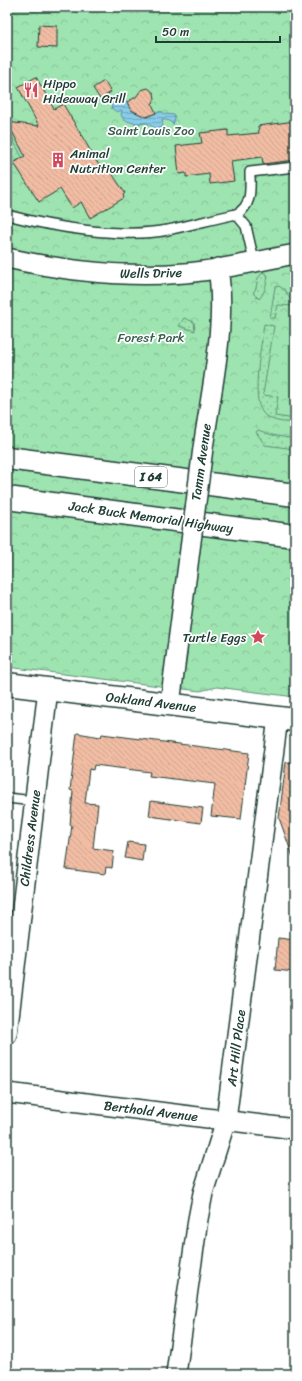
<svg xmlns="http://www.w3.org/2000/svg" width="302" height="1381" font-family="Sriracha,sans-serif">
  <style>
    .park { fill: url(#park-crowns); stroke: #5e9072 }
    .garden { fill: url(#garden-dots); stroke: #5e9072 }
    .water { fill: url(#water-rules); stroke: #5f93a1 }
    .building { fill: url(#building-back-hatch); stroke: #1f3d34 }
    .lines { fill: none; stroke-linecap: round; stroke-linejoin: round }
    .lane-casing { stroke: #1f3d34; stroke-width: 12 }
    .street-casing { stroke: #1f3d34; stroke-width: 22 }
    .secondary-casing { stroke: #1f3d34; stroke-width: 25 }
    .highway-casing { stroke: #1f3d34; stroke-width: 25 }
    .lane { stroke: #fff; stroke-width: 9 }
    .street { stroke: #fff; stroke-width: 19 }
    .secondary { stroke: #fff; stroke-width: 22 }
    .highway { stroke: #fff; stroke-width: 22 }
    .street-bridge-casing { stroke: #1f3d34; stroke-width: 22; stroke-linecap: butt }
    .street-bridge { stroke: #fff; stroke-width: 19 }
    .labels { text-anchor: middle; dominant-baseline: central; stroke-width: 3.5; stroke-linejoin: round; paint-order: stroke }
    .shield { fill: #fff; stroke: #627771; stroke-width: 1 }
    .shield-label { font-size: 12px; font-weight: bold; fill: #1f3d34 }
    .poi-label { font-size: 13px; fill: #1f3d34; stroke: #fff; text-anchor: start }
    .park-label { font-size: 13px; fill: #385e4d; stroke: #fff }
    .street-label { font-size: 13px; fill: #1f3d34; stroke: #fff }
  </style>
  <defs>
    <pattern id="park-crowns" width="20" height="18" patternUnits="userSpaceOnUse"><rect width="20" height="18" fill="#9ee4b1"/><path d="M2 6a3 3 0 1 1 6 0M12 15a3 3 0 1 1 6 0" fill="none" stroke="#88c499"/></pattern>
    <pattern id="garden-dots" width="8" height="8" patternUnits="userSpaceOnUse"><rect width="8" height="8" fill="#9ee4b1"/><path d="M2 2h.1M6 6h.1" fill="none" stroke="#88c499" stroke-width="1.8" stroke-linecap="round"/></pattern>
    <pattern id="water-rules" width="6" height="5" patternUnits="userSpaceOnUse"><rect width="6" height="5" fill="#89ccea"/><path d="M0 2.5h6" fill="none" stroke="#6fa7be"/></pattern>
    <pattern id="building-back-hatch" width="6" height="6" patternUnits="userSpaceOnUse"><rect width="6" height="6" fill="#f1bca3"/><path d="M-1 5l2 2M0 0l6 6M5-1l2 2" fill="none" stroke="#cea28d"/></pattern>
  </defs>
  <rect width="100%" height="100%" fill="#fff"/>
  <filter id="ink" filterUnits="userSpaceOnUse"><feTurbulence type="fractalNoise" baseFrequency=".025" numOctaves="2"/><feDisplacementMap in="SourceGraphic" scale="8" xChannelSelector="R" yChannelSelector="G"/><feConvolveMatrix kernelMatrix="1 2 1 2 8 2 1 2 1" color-interpolation-filters="sRGB"/></filter>
  <g filter="url(#ink)">
    <polygon class="park" points="7,7 295,7 295,697 217,687 200,691 7,667"/>
    <g class="garden">
      <polygon points="7,119 9,119 8,130 22,157 14,162 15,165 7,170"/>
      <path d="M263 272 268 276C266 285 265 293 259 299L253 293 256 288 258 278Z"/>
      <polygon points="279,286 285,290 295,306 278,305 275,318 270,318 275,287"/>
      <polygon points="184,318 194,322 195,331 179,326"/>
      <path d="M264 324 274 326 263 395 278 397 275 416 295 419V423C285 422 270 422 263 413 250 398 262 344 264 324Z"/>
      <polygon points="258,430 272,435 295,439 295,449 265,445 256,432"/>
    </g>
    <polygon class="water" points="120,94 124,102 127,102 131,110 146,117 161,111 165,114 174,115 175,118 173,125 170,121 162,119 163,128 157,129 146,123 137,124 124,120 121,115 122,110 117,112 111,108 116,95"/>
    <g class="building">
      <polygon points="39,25 57,26 57,48 38,47"/>
      <polygon points="36,77 54,109 63,104 103,172 109,169 125,193 123,195 124,198 90,218 81,202 72,208 60,189 39,202 14,163 25,156 7,122 39,126 18,87"/>
      <polygon points="104,81 111,92 100,99 93,88"/>
      <polygon points="148,88 154,93 155,99 152,104 156,113 146,117 131,110 127,102 136,97 141,90"/>
      <polygon points="295,121 295,160 263,164 262,157 231,161 234,181 210,184 209,174 186,177 186,173 179,174 176,146 202,143 200,133 228,130 228,136 259,133 258,126"/>
      <polygon points="77,733 101,737 102,734 249,753 241,819 211,816 215,784 149,776 150,772 94,765 93,770 89,769 85,803 98,804 93,848 114,851 112,868 106,867 105,874 66,869 72,825 70,825 73,791 70,790"/>
      <polygon points="286,762 295,763 295,857 293,857 279,818"/>
      <polygon points="151,801 203,808 201,823 149,816"/>
      <polygon points="128,842 144,844 142,861 125,858"/>
      <polygon points="278,938 295,940 295,972 275,970"/>
    </g>
    <g class="lines">
      <g class="lane-casing">
        <g id="lane">
          <polyline points="236,214 246,226 254,261"/>
          <path d="M7 215C53 227 121 239 168 230 191 225 213 219 236 214 253 206 250 188 250 172L295 167"/>
          <polyline points="7,798 34,801"/>
        </g>
      </g>
      <g class="street-casing">
        <g id="street">
          <path d="M7 258C65 271 125 278 185 273 222 270 259 261 295 254"/>
          <path d="M203 448C211 392 227 323 218 268"/>
          <polyline points="170,704 189,557"/>
          <polyline points="7,1034 48,689"/>
          <polyline points="7,1093 295,1129"/>
          <polyline points="176,1374 198,1219 203,1193 226,1120 278,718"/>
        </g>
      </g>
      <g class="secondary-casing">
        <polyline id="secondary" points="7,684 295,720"/>
      </g>
      <g class="highway-casing">
        <g id="highway">
          <polyline points="7,458 295,495"/>
          <polyline points="7,498 295,536"/>
        </g>
      </g>
      <use href="#lane" class="lane"/>
      <use href="#street" class="street"/>
      <use href="#secondary" class="secondary"/>
      <use href="#highway" class="highway"/>
      <g class="street-bridge-casing">
        <polyline id="street-bridge" points="189,557 203,448"/>
      </g>
      <use href="#street-bridge" class="street-bridge"/>
    </g>
  </g>
  <defs>
    <g id="restaurant-bare" transform="scale(1.2)"><path d="M-5-6h1v4h1v-4h1v4h1v-4h1v5L-1.5 .5V6h-2V.5L-5-1ZM5-6V6H3V1.5H1.5Q1.5-4 5-6Z" fill="#d1495b" stroke="#fff" stroke-width="2.5" paint-order="stroke"/></g>
    <g id="building-bare" transform="scale(1.2)"><path d="M-4-6H4V6H1V3H-1V6H-4ZM-2.5-4.3h1.7v1.8h-1.7ZM.8-4.3h1.7v1.8H.8ZM-2.5-1h1.7V.8h-1.7ZM.8-1h1.7V.8H.8Z" fill="#d1495b" stroke="#fff" stroke-width="2.5" paint-order="stroke"/></g>
    <g id="sight-bare" transform="scale(1.2)"><path d="M0-6L1.8-2.2L6-1.7L2.9 1.2L3.7 5.4L0 3.3L-3.7 5.4L-2.9 1.2L-6-1.7L-1.8-2.2Z" fill="#d1495b" stroke="#fff" stroke-width="2.5" paint-order="stroke"/></g>
  </defs>
  <g fill-rule="evenodd">
    <use href="#restaurant-bare" x="31" y="90"/>
    <use href="#building-bare" x="58" y="160"/>
    <use href="#sight-bare" x="258" y="637"/>
  </g>
  <g class="labels">
    <rect class="shield" x="135" y="467" width="32" height="20" rx="3"/>
    <g class="shield-label">
      <text x="151" y="477">I 64</text>
    </g>
    <g class="poi-label">
      <text x="43" y="83">Hippo<tspan x="43" dy="15">Hideaway Grill</tspan></text>
      <text x="70" y="153">Animal<tspan x="70" dy="15">Nutrition Center</tspan></text>
      <text x="246" y="637" text-anchor="end">Turtle Eggs</text>
    </g>
    <g class="park-label">
      <text x="151" y="130">Saint Louis Zoo</text>
      <text x="151" y="337">Forest Park</text>
    </g>
    <g class="street-label">
      <text transform="translate(151 273) rotate(-1)">Wells Drive</text>
      <text transform="translate(201 462) rotate(-82)">Tamm Avenue</text>
      <text transform="translate(151 517) rotate(8)">Jack Buck Memorial Highway</text>
      <text transform="translate(151 702) rotate(7)">Oakland Avenue</text>
      <text transform="translate(30 838) rotate(-83)">Childress Avenue</text>
      <text transform="translate(236 1048) rotate(-83)">Art Hill Place</text>
      <text transform="translate(151 1111) rotate(7)">Berthold Avenue</text>
    </g>
  </g>
  <rect width="302" height="1381" fill="none" stroke="#fff" stroke-width="24"/>
  <rect x="12" y="12" width="278" height="1357" fill="none" stroke="#1f3d34" stroke-width="1.5" filter="url(#ink)"/>
  <path d="M156 36v6h124v-6" fill="none" stroke="#1f3d34" stroke-width="2"/>
  <text x="162" y="36" font-size="12" fill="#1f3d34" stroke="#ffffff" stroke-width="3" paint-order="stroke">50 m</text>
</svg>
